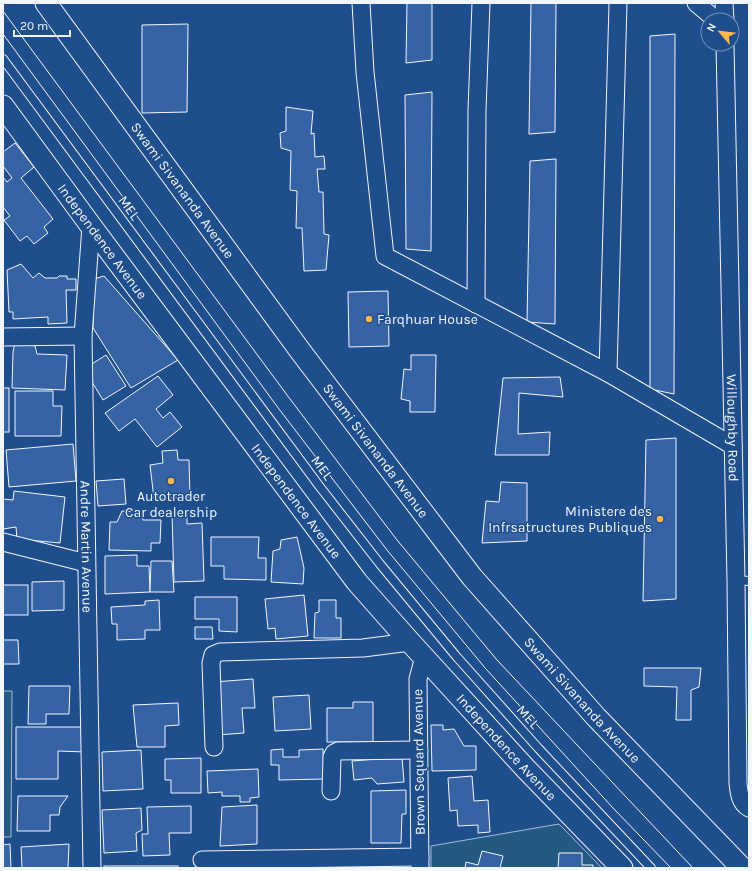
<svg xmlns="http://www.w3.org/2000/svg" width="752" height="871" font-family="Karla,sans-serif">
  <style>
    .green { fill: #245a82; stroke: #a8bbd7 }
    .building { fill: #3563a3; stroke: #f2f6ff }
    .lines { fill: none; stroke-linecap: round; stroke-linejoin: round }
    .service-casing { stroke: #f2f6ff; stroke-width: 10 }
    .minor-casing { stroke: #f2f6ff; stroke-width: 19 }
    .tertiary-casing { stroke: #f2f6ff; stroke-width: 23 }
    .service { stroke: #1f4e8c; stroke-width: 8 }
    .minor { stroke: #1f4e8c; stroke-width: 17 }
    .tertiary { stroke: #1f4e8c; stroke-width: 21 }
    .tram { stroke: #f2f6ff; stroke-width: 1 }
    .poi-dot { fill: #ffb74d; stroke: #1f4e8c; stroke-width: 1.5 }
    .labels { text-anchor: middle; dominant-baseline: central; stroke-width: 3; stroke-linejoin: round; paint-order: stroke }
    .street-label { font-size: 14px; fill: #f2f6ff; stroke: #1f4e8c }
    .poi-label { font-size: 14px; fill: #f2f6ff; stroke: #1f4e8c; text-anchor: start }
  </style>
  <rect width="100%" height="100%" fill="#1f4e8c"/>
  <g class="green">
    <polygon points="3,691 12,691 11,837 3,837"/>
    <polygon points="559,824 602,868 431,868 431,846"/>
  </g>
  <g class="building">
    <polygon points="407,3 432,3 432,60 406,63"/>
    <polygon points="531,3 556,3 555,132 529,134"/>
    <polygon points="188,24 187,112 142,113 142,25"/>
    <polygon points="675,34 674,394 650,389 650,36"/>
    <polygon points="432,92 431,251 406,249 405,95"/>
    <polygon points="286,107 313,111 311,134 314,133 315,157 324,156 325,169 317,169 319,192 323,192 324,234 329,235 326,270 304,271 302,228 296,228 297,191 290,190 291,151 281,148 280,133 286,131"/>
    <polygon points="15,143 34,167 21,178 53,219 44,227 48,233 34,244 27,236 20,241 4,220 10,216 3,207 3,177 7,182 12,178 3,166 3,152"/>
    <polygon points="556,159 555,324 527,322 530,161"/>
    <polygon points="21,264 33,278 39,273 45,278 57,278 59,276 67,276 67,279 76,279 76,290 66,290 67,323 48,324 48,317 13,319 13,312 9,312 7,270"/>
    <polygon points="104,276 178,360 131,388 93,328 94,279"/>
    <polygon points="388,291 389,346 349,347 348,292"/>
    <polygon points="15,342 35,346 37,354 67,355 65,390 12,388 13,352"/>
    <polygon points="106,355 126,386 103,400 84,369"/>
    <polygon points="411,355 436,355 435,412 410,412 410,401 401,399 404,369 411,370"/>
    <polygon points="158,376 173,395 156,409 163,418 170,412 182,427 157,447 135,419 119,431 105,413"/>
    <polygon points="560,377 563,397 519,393 518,434 550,432 549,455 495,455 503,378"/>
    <rect x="3" y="388" width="6" height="44"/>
    <polygon points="15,391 53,391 53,406 62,406 61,436 15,436"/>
    <polygon points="676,438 676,599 643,601 646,440"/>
    <polygon points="73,444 76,481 9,487 6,450"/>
    <polygon points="177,450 178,460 189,460 190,497 154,499 150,465 163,463 162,451"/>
    <polygon points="124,479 126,504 98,506 96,481"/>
    <polygon points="501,482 527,483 527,541 482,543 486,501 499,502"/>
    <polygon points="14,491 65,497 60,543 17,539 16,527 3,529 3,499 13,500"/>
    <polygon points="122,511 141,512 143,520 161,520 160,543 151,543 151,551 109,550 110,522 117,522"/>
    <polygon points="172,514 187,514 187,524 202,523 204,581 174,582"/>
    <polygon points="211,537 259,537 258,558 266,558 266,580 224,579 224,566 211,566"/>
    <polygon points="297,537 304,568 303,584 271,582 273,551 280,549 281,540"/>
    <polygon points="137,555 137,566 149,566 150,592 105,594 105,556"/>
    <polygon points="151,561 172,561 174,592 150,592"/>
    <polygon points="64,581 64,610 32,611 32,582"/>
    <rect x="3" y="585" width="25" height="30"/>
    <polygon points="304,595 308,636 276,639 275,628 268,629 265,599"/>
    <polygon points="195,597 237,597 237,632 219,631 219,619 195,619"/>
    <polygon points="159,600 160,630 145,630 145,639 117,640 117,624 112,624 111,607 145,605 145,601"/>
    <polygon points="319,600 336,600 336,618 341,618 341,638 314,638 315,613 319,612"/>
    <polygon points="195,627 212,627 213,639 195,639"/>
    <polygon points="3,640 18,640 19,664 3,664"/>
    <polygon points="644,668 701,668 699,687 691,690 691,720 676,720 677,687 644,686"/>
    <polygon points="253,679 255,708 242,708 244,733 217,735 214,682"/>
    <polygon points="29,686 70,686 69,714 46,714 46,724 28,724"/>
    <polygon points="309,695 311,729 275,731 273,697"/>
    <polygon points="353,702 373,702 373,742 327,742 327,708 353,708"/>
    <polygon points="178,703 179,725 165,726 165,747 137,747 133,705"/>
    <polygon points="431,725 443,725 443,730 454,729 464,746 476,746 476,770 432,771"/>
    <polygon points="16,727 85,727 85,752 58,751 58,779 16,779"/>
    <polygon points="283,749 283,757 299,757 299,750 323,749 324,779 279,780 279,765 271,765 271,750"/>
    <polygon points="141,750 143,789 103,791 102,752"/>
    <polygon points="402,757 404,782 377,784 372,778 354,780 352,761"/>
    <polygon points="201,758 201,793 171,793 171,780 165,780 165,759"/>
    <polygon points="258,769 259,797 250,798 250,802 240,802 240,796 222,796 222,792 208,793 207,771"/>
    <polygon points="472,776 474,801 488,800 490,832 478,833 478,825 458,826 457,810 450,811 448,778"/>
    <polygon points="406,790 406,814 402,814 401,843 371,843 371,791"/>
    <polygon points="18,796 68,796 60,807 59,815 50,815 50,831 17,831"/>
    <polygon points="257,805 257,844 220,846 222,807"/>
    <polygon points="191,806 191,833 169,833 170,855 143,856 142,834 148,834 147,807"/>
    <polygon points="141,808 142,830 136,833 137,851 104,853 102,810"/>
    <polygon points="10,844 11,868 3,868 3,845"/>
    <polygon points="69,844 68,868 22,868 21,847"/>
    <polygon points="482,851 503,856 500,868 465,868 466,862 478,865"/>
    <polygon points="559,853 582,853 582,865 593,865 593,868 558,868"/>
    <rect x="371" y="863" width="20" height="5"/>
    <rect x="104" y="866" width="74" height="2"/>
  </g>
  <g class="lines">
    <g class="service-casing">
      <g id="service">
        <polyline points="3,59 320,487 380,564 456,656 539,749 651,868"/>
        <polyline points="736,580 749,581"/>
      </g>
    </g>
    <g class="minor-casing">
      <g id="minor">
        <polyline points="361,3 365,72 385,256 608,373 733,446"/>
        <polyline points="696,3 716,20"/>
        <polyline points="724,3 725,20"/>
        <path id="s1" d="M725 44 736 580 738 783C739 793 740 803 749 808"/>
        <path id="s2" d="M91 226 83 336 92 868"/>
        <polyline points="476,304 477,110 481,3"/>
        <polyline points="3,337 83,336"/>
        <polyline points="608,373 618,3"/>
        <polyline points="3,542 86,563"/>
        <polyline points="214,747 211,663 213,655 220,652 363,648 410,642"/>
        <polyline points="331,791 332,757 334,753 338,751 419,750"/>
        <polyline points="202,860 420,857"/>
        <polyline points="420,868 418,679 424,657"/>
      </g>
    </g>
    <g class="tertiary-casing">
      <g id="tertiary">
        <path id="s3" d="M46 3 301 352 472 577 596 717 742 868"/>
        <path id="s4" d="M3 106 91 226 357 582 410 642 526 769 622 868"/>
      </g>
    </g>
    <use href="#service" class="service"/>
    <use href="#minor" class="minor"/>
    <use href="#tertiary" class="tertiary"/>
    <g class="tram">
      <polyline points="3,11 290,399 397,540 497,660 693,868"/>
      <polyline points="3,34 279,409 387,550 486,669 613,808 671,868"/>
    </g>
  </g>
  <g class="poi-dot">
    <circle cx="369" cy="319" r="4"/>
    <circle cx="171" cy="481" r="4"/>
    <circle cx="660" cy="519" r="4"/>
  </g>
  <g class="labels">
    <g class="street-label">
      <text stroke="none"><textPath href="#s3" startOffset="232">Swami Sivananda Avenue</textPath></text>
      <text transform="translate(129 208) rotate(54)">MEL</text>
      <text stroke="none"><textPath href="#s4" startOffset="168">Independence Avenue</textPath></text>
      <text stroke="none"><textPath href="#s1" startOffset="384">Willoughby Road</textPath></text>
      <text stroke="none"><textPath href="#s3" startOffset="556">Swami Sivananda Avenue</textPath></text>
      <text transform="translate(322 468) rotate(53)">MEL</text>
      <text stroke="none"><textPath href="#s4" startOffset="492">Independence Avenue</textPath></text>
      <text stroke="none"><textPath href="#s2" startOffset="321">Andre Martin Avenue</textPath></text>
      <text stroke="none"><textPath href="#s3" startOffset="880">Swami Sivananda Avenue</textPath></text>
      <text transform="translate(528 717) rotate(48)">MEL</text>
      <text stroke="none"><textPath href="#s4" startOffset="816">Independence Avenue</textPath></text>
      <text transform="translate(419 762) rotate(-91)">Brown Sequard Avenue</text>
    </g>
    <g class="poi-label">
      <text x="377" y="319">Farqhuar House</text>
      <text x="171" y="496" text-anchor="middle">Autotrader<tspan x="171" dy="16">Car dealership</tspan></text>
      <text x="652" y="511" text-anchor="end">Ministere des<tspan x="652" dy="16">Infrsatructures Publiques</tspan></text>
    </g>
  </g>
  <rect width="752" height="871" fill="none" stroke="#f2f6ff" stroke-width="8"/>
  <g transform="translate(720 32) rotate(298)"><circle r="19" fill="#1f4e8c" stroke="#7391ba"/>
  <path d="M0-3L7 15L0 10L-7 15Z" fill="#ffb74d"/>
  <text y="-6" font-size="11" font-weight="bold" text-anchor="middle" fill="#f2f6ff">N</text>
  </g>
  <path d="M14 30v6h56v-6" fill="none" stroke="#f2f6ff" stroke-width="2"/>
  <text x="20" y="30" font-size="12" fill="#f2f6ff" stroke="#1f4e8c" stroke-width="3" paint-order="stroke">20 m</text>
</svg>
